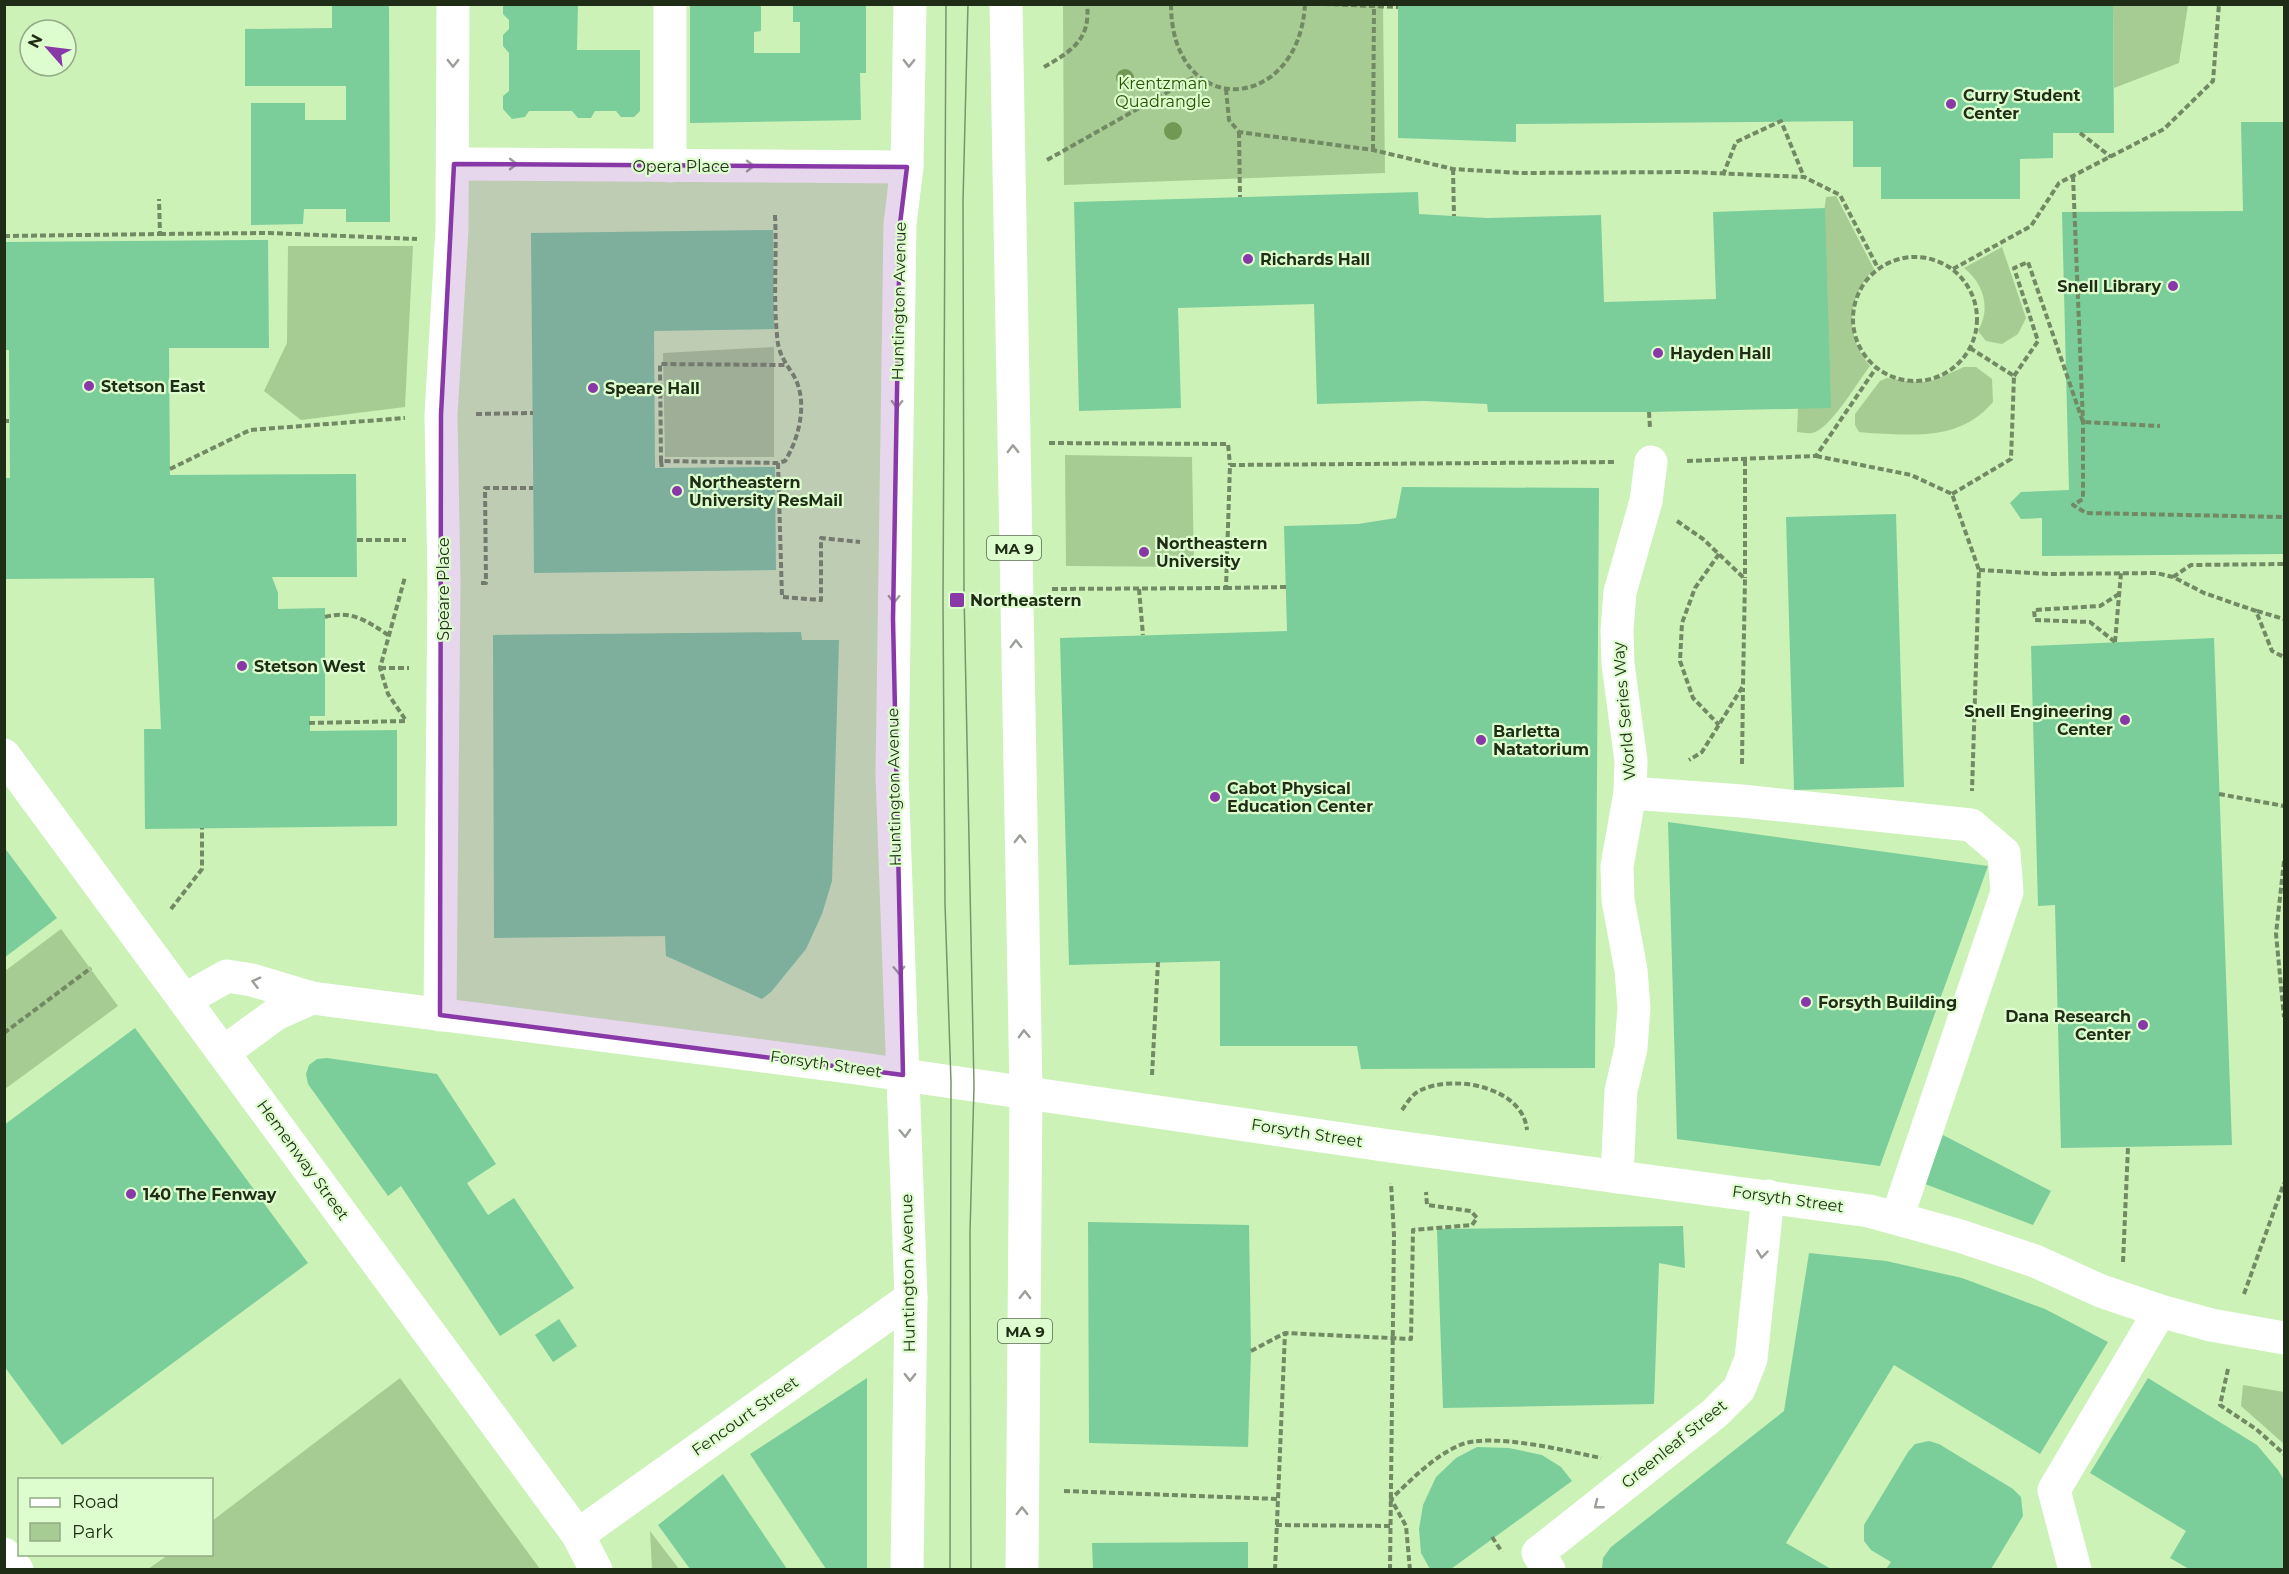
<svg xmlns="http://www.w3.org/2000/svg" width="2289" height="1574" font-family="Montserrat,sans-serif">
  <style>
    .green { fill: #a6cc93 }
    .building { fill: #7bce9a }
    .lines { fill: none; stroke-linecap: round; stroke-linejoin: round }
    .path { stroke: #718a63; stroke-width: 4; stroke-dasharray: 6 3; stroke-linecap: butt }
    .minor { stroke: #fff; stroke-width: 33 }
    .major { stroke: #fff; stroke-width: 33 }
    .tram { stroke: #79946b; stroke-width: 1.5 }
    .tree { fill: #719954 }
    .oneway { stroke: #9aa097 }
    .marked { fill: #8838a7; fill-opacity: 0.2; stroke: #8838a7; stroke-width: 4.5; stroke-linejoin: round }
    .poi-dot { fill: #8838a7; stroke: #defdce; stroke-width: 2 }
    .labels { text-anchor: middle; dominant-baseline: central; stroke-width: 4.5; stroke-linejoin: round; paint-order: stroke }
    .shield { fill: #defdce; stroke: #586b4e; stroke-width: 1.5 }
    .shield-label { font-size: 15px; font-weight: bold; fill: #1f2d17 }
    .park-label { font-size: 16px; fill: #275102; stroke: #defdce }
    .poi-label { font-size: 16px; font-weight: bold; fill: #1f2d17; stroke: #defdce; text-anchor: start }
    .street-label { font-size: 16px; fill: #1f2d17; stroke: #defdce }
  </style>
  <rect width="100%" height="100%" fill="#ccf2b8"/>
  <g class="green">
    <polygon points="1063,5 1383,5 1385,173 1064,185"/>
    <polygon points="2113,5 2188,5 2179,63 2114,88"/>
    <path d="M1836 196 1874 269C1847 297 1844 336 1870 366 1859 380 1829 431 1812 433 1807 434 1802 432 1797 432L1798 409 1826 197Z"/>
    <polygon points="288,246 413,246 405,407 301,420 264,391 287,343"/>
    <path d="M2002 247 2026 318 2018 334 2002 344 1986 341 1978 331C1991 308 1984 284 1964 268Z"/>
    <polygon points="774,347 774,457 665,457 663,353"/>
    <path d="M1964 367H1976L1992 379 1993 402C1960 441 1915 435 1869 433L1859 432 1855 425V414L1880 381 1887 378C1932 385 1924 384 1964 367Z"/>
    <polygon points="1065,455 1192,457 1194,567 1066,566"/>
    <polygon points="61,929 118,1006 5,1089 5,971"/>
    <polygon points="400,1378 540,1569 148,1569 168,1555 212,1554 212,1521"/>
    <polygon points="2243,1385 2284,1392 2284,1444 2241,1406"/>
    <polygon points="650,1531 679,1569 652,1569"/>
  </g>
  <g class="building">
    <polygon points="332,4 389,4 390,222 346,222 346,209 304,209 303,224 251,225 251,103 305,103 305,120 346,120 346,86 245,86 245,29 332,28"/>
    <polygon points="503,4 578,4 577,50 640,50 640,111 634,117 621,117 616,111 595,111 591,118 578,118 572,111 529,111 525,117 512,119 503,109 503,96 509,91 509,53 503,46 503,35 509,29 509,20 503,14"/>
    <polygon points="690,4 761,4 761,31 754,32 754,53 800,53 800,22 793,22 793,4 866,4 866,73 860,73 861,120 690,123"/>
    <polygon points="1398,4 2113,4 2114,133 2053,133 2053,158 2020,159 2020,199 1881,199 1881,167 1853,167 1853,121 1516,124 1516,142 1398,138"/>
    <polygon points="2241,122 2284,122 2284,554 2042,556 2042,518 2021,519 2010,503 2021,492 2069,490 2062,212 2243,211"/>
    <polygon points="1418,192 1419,214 1487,218 1601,215 1604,302 1716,299 1713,212 1825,208 1831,408 1649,412 1488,412 1487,404 1424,401 1317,404 1314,304 1178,308 1181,408 1079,411 1074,202"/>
    <polygon points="773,230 774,329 654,331 655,468 775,467 776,570 534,573 531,233"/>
    <polygon points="268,240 269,348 169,348 170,475 356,474 357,577 272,577 278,593 278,609 325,608 325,716 310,716 310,731 397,730 397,826 145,829 144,729 161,729 154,578 4,579 4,478 10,478 9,350 4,350 4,242"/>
    <polygon points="1402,487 1599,488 1595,1068 1361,1069 1357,1046 1220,1046 1220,961 1069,965 1060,638 1287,631 1284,526 1358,524 1396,518"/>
    <polygon points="1896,514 1904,787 1794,790 1786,517"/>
    <polygon points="801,632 802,640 839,640 832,881 822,914 806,949 771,992 762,999 666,956 665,936 494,938 493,635"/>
    <polygon points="2214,638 2232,1145 2061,1148 2055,905 2038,906 2031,646"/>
    <polygon points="1668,822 1988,866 1880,1166 1677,1139"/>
    <polygon points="4,847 57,918 4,958"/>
    <polygon points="135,1028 308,1263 62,1445 4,1366 4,1125"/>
    <polygon points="327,1058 437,1074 496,1164 467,1183 488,1215 514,1198 574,1288 500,1336 401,1186 388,1196 308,1084 306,1074 309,1065 317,1059"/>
    <polygon points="1943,1135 2051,1191 2033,1225 1925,1184"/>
    <polygon points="1088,1222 1249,1225 1251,1351 1248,1447 1089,1443"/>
    <polygon points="1683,1226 1685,1268 1659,1263 1654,1404 1443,1408 1437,1229"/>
    <polygon points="1809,1253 1886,1261 1962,1278 2045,1309 2108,1342 2040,1454 1894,1365 1786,1543 1831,1569 1602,1569 1603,1558 1611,1547 1784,1411"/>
    <polygon points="559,1319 577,1346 553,1362 535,1335"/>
    <polygon points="867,1378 867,1569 826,1569 750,1454"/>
    <polygon points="2148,1378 2257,1445 2278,1470 2284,1480 2284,1569 2189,1569 2170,1558 2186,1531 2090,1473"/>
    <polygon points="1929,1441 1939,1444 2013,1489 2021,1497 2023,1516 1991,1569 1886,1569 1891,1562 1871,1550 1864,1541 1864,1525 1908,1452 1915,1444"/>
    <polygon points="1477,1447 1509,1448 1542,1455 1561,1467 1572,1481 1451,1569 1430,1569 1421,1553 1419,1529 1423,1505 1436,1477 1456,1458"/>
    <polygon points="723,1474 787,1569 690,1569 658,1525"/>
    <polygon points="1248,1542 1248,1569 1093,1569 1092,1543"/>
  </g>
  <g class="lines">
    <g class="path">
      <path d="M1171 4C1171 121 1299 114 1305 4"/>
      <polyline points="1324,4 1398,7"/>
      <path d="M1044 67C1072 51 1091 39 1087 4"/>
      <polyline points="1226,89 1229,120 1239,132 1373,150 1453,169 1520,173 1689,172 1804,177 1840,195 1878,268"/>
      <polyline points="1239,132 1240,197"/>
      <polyline points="2080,133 2111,157"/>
      <polyline points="1373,150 1374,4"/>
      <polyline points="1047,160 1196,76"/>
      <polyline points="1453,169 1454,216"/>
      <polyline points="1723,175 1736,142 1781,121 1804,177"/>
      <polyline points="2073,176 2083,422 2083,499 2073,505 2086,513 2284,517"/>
      <path d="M775 215C777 255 773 296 777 335 778 352 783 359 792 373 809 398 800 437 785 461L778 463 661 461 660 364 785 365"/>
      <polyline points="160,234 269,233 417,239"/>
      <polyline points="4,236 160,234 159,199"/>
      <circle cx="1915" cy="319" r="62"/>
      <polyline points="1953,269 2031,226 2059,183 2164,129 2213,81 2219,4"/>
      <polyline points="2014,376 2038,341 2014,268 2028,262 2083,422 2160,426"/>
      <polyline points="1649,412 1650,428"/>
      <polyline points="476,414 533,413"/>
      <polyline points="4,421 9,421"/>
      <polyline points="1049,443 1228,444 1230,465"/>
      <polyline points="1816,456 1911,475 1952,494 1979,570 1972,791"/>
      <polyline points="1745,460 1745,578"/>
      <polyline points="661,461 662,468"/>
      <polyline points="1687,461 1816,456 1876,368"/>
      <polyline points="778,463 782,597 821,600 821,538 860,542"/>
      <polyline points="170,469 250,430 405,418"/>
      <polyline points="1952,494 2011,459 2014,376 1970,348"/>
      <polyline points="1677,521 1703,539 1745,579 1743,686 1702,752 1689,760"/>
      <polyline points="357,540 406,540"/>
      <polyline points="1719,554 1695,588 1682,623 1680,661 1693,698 1719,725"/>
      <polyline points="1979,570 2049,574 2156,573 2173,577 2204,593 2256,611 2272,651 2284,657"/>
      <polyline points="2173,577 2191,565 2284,564"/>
      <polyline points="481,583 486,583 485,488 533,488"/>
      <polyline points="1226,588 1286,587"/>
      <polyline points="1052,589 1226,588 1230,465 1616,462"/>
      <polyline points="1139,589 1143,635"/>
      <polyline points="2257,611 2284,619"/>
      <path d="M325 617C351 610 366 620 388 635"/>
      <polyline points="2115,642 2090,622 2035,620 2034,610 2100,606 2119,594"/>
      <polyline points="2115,642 2121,573"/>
      <polyline points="380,668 409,668"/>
      <polyline points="405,719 388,694 380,668 405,577"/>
      <polyline points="309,723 405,721"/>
      <polyline points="1742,764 1743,688"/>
      <polyline points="2219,794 2284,806"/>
      <polyline points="2284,861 2276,934 2284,1017"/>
      <polyline points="171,909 202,869 202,828"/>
      <polyline points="4,1033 91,968"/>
      <polyline points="1152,1075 1158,962"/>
      <path d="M1402 1110C1407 1103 1412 1094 1421 1090 1454 1074 1523 1087 1527 1130"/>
      <polyline points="2123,1262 2128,1147"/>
      <polyline points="2244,1294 2284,1183"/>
      <polyline points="1251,1351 1285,1333 1411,1339 1413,1230 1472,1225 1477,1218 1471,1211 1427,1205 1426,1192"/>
      <polyline points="2228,1369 2220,1405 2256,1429 2284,1454"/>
      <polyline points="1064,1491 1278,1499"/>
      <polyline points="1276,1525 1391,1526"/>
      <polyline points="1492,1537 1502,1552"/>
      <polyline points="1275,1570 1285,1333"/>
      <polyline points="1390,1570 1394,1235 1391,1183"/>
      <path d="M1410 1570 1406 1526 1391 1499C1411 1480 1434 1456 1460 1445 1491 1432 1567 1451 1601 1458"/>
    </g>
    <g class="minor">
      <polyline points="670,4 670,166"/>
      <polyline points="454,164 907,167"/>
      <polyline points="1630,793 1742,801 1971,825 2004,853 2007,892 1897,1218"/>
      <polyline points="186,999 227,976 252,980 312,998 856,1068 1390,1146 1869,1211 1960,1236 2035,1261 2101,1291 2160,1311 2211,1325 2284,1338"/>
      <polyline points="440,1015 444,582 441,415 452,229 453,4"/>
      <polyline points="224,1052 276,1014 312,998"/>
      <polyline points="1617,1177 1621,1091 1631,1048 1634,1008 1631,970 1618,900 1617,866 1630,793 1631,761 1618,664 1617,630 1620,592 1646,501 1651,462"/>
      <polyline points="578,1535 911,1298"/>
      <polyline points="4,1554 17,1570"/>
      <polyline points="1549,1570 1538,1553 1715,1413 1739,1389 1751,1359 1768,1196"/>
      <polyline points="2075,1570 2054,1490 2160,1311"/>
    </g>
    <g class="major">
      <polyline points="1006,4 1026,1092 1022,1570"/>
      <polyline points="4,755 578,1535 596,1570"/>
      <polyline points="907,1570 911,1298 892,775 900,224 907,167 910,4"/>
    </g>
    <g class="tram">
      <polyline points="946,4 943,602 945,904 951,1082 950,1570"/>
      <polyline points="968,4 963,201 964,592 974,1086 970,1232 971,1570"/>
    </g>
  </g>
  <g class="tree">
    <circle cx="1125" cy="78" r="9"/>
    <circle cx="1173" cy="131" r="9"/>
  </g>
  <defs><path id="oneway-chevron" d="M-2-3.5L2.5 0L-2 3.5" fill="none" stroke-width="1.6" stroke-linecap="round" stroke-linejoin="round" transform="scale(1.5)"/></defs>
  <g class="oneway">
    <use href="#oneway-chevron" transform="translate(453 63) rotate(90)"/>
    <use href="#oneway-chevron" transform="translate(909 63) rotate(91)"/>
    <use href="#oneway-chevron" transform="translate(513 164)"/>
    <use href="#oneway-chevron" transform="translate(750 166)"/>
    <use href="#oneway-chevron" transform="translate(897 404) rotate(91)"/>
    <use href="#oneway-chevron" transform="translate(1013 449) rotate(-91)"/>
    <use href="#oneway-chevron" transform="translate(894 599) rotate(91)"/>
    <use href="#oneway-chevron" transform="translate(1016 644) rotate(-91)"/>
    <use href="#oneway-chevron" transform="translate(1020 839) rotate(-91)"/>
    <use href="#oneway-chevron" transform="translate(899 970) rotate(88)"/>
    <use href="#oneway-chevron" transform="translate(256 982) rotate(-165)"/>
    <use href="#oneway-chevron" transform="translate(1024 1034) rotate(-92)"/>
    <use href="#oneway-chevron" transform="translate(905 1133) rotate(88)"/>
    <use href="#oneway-chevron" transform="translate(1762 1254) rotate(96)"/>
    <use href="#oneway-chevron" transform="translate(1025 1295) rotate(-89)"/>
    <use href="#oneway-chevron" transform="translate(910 1377) rotate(91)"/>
    <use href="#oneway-chevron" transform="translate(1598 1505) rotate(142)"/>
    <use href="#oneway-chevron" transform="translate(1022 1511) rotate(-90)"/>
  </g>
  <path class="marked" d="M454 164 907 167 900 224 893 619 903 1075 440 1015 441 415Z"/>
  <g class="poi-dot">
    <circle cx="1951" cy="104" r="6"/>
    <circle cx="1248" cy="259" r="6"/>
    <circle cx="2173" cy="286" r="6"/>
    <circle cx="1658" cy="353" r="6"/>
    <circle cx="89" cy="386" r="6"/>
    <circle cx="593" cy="388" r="6"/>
    <circle cx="677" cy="491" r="6"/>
    <circle cx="1144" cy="552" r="6"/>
    <rect x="949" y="592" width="16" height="16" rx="3"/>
    <circle cx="242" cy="666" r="6"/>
    <circle cx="2125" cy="720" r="6"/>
    <circle cx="1481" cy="740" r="6"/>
    <circle cx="1215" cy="797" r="6"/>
    <circle cx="1806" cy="1002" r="6"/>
    <circle cx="2143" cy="1025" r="6"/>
    <circle cx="131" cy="1194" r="6"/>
  </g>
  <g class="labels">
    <g class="shield">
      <rect x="987" y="536" width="54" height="24" rx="4.5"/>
      <rect x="998" y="1319" width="54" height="24" rx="4.5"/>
    </g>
    <g class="shield-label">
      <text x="1014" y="548">MA 9</text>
      <text x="1025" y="1331">MA 9</text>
    </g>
    <g class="park-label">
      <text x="1163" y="83">Krentzman<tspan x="1163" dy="18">Quadrangle</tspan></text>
    </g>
    <g class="poi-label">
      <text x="1963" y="95">Curry Student<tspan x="1963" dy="18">Center</tspan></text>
      <text x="1260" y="259">Richards Hall</text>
      <text x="2161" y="286" text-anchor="end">Snell Library</text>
      <text x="1670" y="353">Hayden Hall</text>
      <text x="101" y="386">Stetson East</text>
      <text x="605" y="388">Speare Hall</text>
      <text x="689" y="482">Northeastern<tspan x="689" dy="18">University ResMail</tspan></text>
      <text x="1156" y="543">Northeastern<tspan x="1156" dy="18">University</tspan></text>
      <text x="970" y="600">Northeastern</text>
      <text x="254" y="666">Stetson West</text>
      <text x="2113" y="711" text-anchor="end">Snell Engineering<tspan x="2113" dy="18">Center</tspan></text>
      <text x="1493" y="731">Barletta<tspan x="1493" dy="18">Natatorium</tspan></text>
      <text x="1227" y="788">Cabot Physical<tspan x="1227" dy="18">Education Center</tspan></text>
      <text x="1818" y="1002">Forsyth Building</text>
      <text x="2131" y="1016" text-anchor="end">Dana Research<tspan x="2131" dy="18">Center</tspan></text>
      <text x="143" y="1194">140 The Fenway</text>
    </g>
    <g class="street-label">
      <text x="681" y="166">Opera Place</text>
      <text transform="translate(899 301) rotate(-89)">Huntington Avenue</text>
      <text transform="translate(443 589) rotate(-90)">Speare Place</text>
      <text transform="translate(1624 711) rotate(-95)">World Series Way</text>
      <text transform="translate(894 787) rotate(-91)">Huntington Avenue</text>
      <text transform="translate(826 1064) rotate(8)">Forsyth Street</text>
      <text transform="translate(1307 1133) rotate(9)">Forsyth Street</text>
      <text transform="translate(303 1160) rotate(54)">Hemenway Street</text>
      <text transform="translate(1788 1199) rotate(8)">Forsyth Street</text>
      <text transform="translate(908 1273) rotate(-91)">Huntington Avenue</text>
      <text transform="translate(745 1416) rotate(-35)">Fencourt Street</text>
      <text transform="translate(1674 1444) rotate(-39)">Greenleaf Street</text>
    </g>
  </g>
  <rect width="2289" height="1574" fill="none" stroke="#1f2d17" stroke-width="12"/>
  <rect x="18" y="1478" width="195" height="78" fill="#defdce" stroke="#92aa85" stroke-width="1.5"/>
  <rect x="30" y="1498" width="30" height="9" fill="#ffffff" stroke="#92aa85" stroke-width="1.5"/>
  <text x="72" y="1508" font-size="18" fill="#1f2d17">Road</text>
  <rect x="30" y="1523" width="30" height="18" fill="#a6cc93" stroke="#92aa85" stroke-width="1.5"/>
  <text x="72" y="1538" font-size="18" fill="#1f2d17">Park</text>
  <g transform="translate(48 48) rotate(298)"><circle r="28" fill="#defdce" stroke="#92aa85" stroke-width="1.5"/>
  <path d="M0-4.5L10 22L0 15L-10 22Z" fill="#8838a7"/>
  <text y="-9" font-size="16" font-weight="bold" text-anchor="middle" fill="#1f2d17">N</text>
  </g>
</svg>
